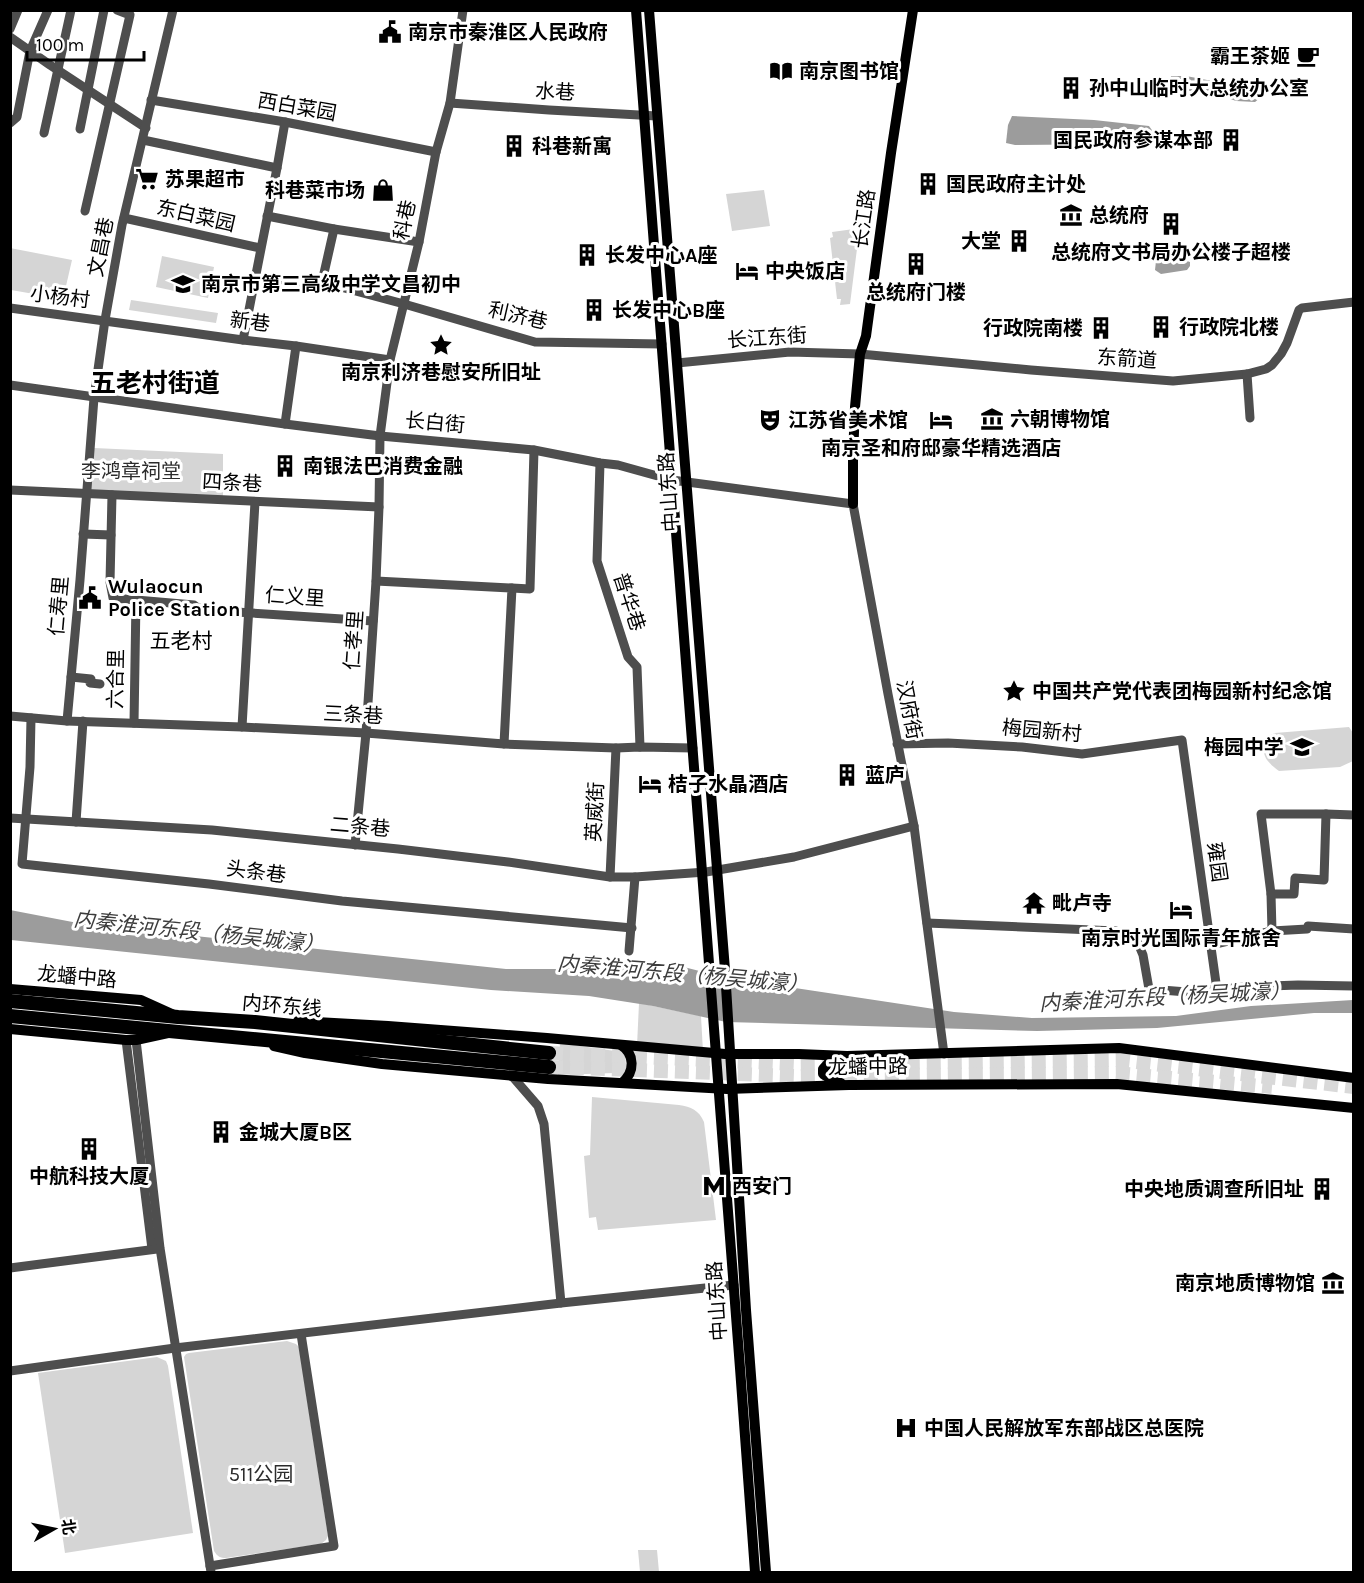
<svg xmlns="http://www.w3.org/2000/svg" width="1364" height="1583" font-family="Karla,'Noto Sans SC',sans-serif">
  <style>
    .green { fill: #d5d5d5 }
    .water { fill: #9c9c9c }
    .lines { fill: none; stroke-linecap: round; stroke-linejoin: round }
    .highway-tunnel { stroke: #d9d9d9; stroke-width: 14; stroke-dasharray: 14 7; stroke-linecap: butt }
    .minor { stroke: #4e4e4e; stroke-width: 9 }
    .major { stroke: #000; stroke-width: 10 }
    .highway { stroke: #000; stroke-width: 14 }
    .labels { text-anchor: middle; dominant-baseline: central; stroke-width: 6; stroke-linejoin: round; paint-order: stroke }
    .poi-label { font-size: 20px; font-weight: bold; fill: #000; stroke: #fff; text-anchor: start }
    .street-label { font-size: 20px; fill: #000; stroke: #fff }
    .park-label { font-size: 20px; fill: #2c2c2c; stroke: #fff }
    .neighbourhood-label { font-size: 21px; fill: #000; stroke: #fff }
    .water-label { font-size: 21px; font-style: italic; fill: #3d3d3d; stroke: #fff }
    .district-label { font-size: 26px; font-weight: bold; fill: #000; stroke: #fff }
  </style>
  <rect width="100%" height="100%" fill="#fff"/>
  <g class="green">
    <polygon points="764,190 770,226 732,231 726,194"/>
    <polygon points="854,229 855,234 859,233 850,304 840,305 841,299 837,299 830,238 833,237 832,232"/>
    <polygon points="10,248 72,260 63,299 11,290"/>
    <polygon points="162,256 214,267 208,298 156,287"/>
    <polygon points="131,300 218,313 216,323 129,310"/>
    <polygon points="94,448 223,454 223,496 90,490"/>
    <path d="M1349 727 1353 733V761L1340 767 1279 771C1264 759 1263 758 1264 738L1275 733Z"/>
    <polygon points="639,1003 701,1016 703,1052 637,1046"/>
    <path d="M560 1043 615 1051 622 1054C625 1062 625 1065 620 1072L614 1073 558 1075Z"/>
    <path d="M592 1097 679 1105C691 1107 699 1110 704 1122L716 1220 598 1230 596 1217 589 1218 584 1156 590 1155Z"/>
    <path d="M287 1341 296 1344 299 1347 328 1536 326 1540 321 1544 226 1558C220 1558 218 1557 214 1551L184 1357 186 1354 189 1353Z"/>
    <polygon points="157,1357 166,1361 168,1366 193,1533 65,1553 38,1373"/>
    <polygon points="638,1550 657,1550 659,1572 640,1572"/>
  </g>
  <g class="water">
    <polygon points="1171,76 1186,76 1207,80 1237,83 1255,89 1261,97 1255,102 1236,101 1209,91 1178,91 1170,85"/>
    <polygon points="1012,116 1094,120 1149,126 1154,133 1147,141 1137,144 1015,145 1006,143 1008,125"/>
    <polygon points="1181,252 1182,256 1186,257 1187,261 1190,262 1190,266 1187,270 1161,274 1155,270 1156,261 1158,256"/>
    <polygon points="10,910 83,924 506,969 559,969 644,960 672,964 723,977 954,1012 1032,1018 1176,1016 1251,1006 1353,1000 1353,1013 1314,1013 1157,1028 1037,1031 726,1022 653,1006 589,996 491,990 11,940"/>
  </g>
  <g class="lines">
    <g class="highway-tunnel">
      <polyline points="549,1053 795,1064 1118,1060 1354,1087"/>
      <polyline points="549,1067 796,1076 1116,1073 1272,1087"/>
    </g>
    <g class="minor">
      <polyline points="10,29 18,10"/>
      <polyline points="10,37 50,65 146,128"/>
      <polyline points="151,100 285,122 436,152"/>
      <polyline points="450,103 549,110 657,116"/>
      <polyline points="10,123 17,117 30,51 48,10"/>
      <polyline points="80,129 104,10"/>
      <polyline points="44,133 71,10"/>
      <polyline points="143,140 277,168"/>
      <polyline points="85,211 130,15 117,10"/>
      <polyline points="267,216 334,229 419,242"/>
      <polyline points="124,218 260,248"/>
      <polyline points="334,229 322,282 404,304 535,342 662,344"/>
      <polyline points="255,278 298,289 304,289"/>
      <polyline points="10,308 243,340 296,346 390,360"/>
      <polyline points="243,340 277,168 285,122"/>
      <polyline points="677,363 790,352 860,354 1031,370 1173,381 1216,377 1247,374 1266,369 1272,365 1281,354 1287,343 1299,310 1302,308 1354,302"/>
      <polyline points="1247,374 1250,418"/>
      <polyline points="10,385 285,424 380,436 534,450 600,463 618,465 672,480 853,504 888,694 914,826 944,1054"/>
      <polyline points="285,424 296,346"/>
      <polyline points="600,463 597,561 628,657 637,667 640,747"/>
      <polyline points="10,490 379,507"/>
      <polyline points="112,495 110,582 113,598 194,605 198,608 221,611 373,621"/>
      <polyline points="83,534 111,535"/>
      <polyline points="376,581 512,588 504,744"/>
      <polyline points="512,588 530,589 534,450"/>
      <polyline points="71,677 91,679 90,683 100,684"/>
      <polyline points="10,716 67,721 242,727 366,733 504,744 616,748 640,747 693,748"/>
      <polyline points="31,718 30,767 22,864 209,884 342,901 632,928"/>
      <polyline points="67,721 80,580 94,398 105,320 122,225 173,10"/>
      <polyline points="134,723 136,600"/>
      <polyline points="242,727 255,502"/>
      <polyline points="897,744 948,743 1022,747 1082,754 1182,740 1217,990"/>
      <polyline points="10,818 212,830 398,849 508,862 610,877 635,877 706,872 794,857 914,826"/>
      <polyline points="76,822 83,721"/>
      <polyline points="355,845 366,733 376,581 379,507 380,436 390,360 419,242 436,152 450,103 463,10"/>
      <polyline points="610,877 616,748"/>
      <polyline points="1271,894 1261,814 1326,814"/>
      <polyline points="927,923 1116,931 1135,936 1143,955 1149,989 1187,992 1245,987 1298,985 1354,986"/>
      <polyline points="1272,931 1307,929 1308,926 1354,929"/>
      <polyline points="1211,945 1272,931 1271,894 1294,894 1295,878 1324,880 1326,814 1354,815"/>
      <polyline points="629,951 635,877"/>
      <polyline points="126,1040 152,1249"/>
      <polyline points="136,1040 160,1248 211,1572"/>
      <polyline points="512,1076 538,1106 544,1124 561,1303"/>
      <polyline points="10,1268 157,1249"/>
      <polyline points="10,1371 175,1348 561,1303 734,1285"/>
      <polyline points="210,1566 334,1546 301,1334"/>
    </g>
    <g class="major">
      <polyline points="636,10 740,1368 755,1572"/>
      <polyline points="649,10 725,970 746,1310 766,1572"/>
      <polyline points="853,504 853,457 855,407 860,354 866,336 891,153 913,10"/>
      <polyline points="10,989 141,1000 172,1014"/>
      <polyline points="298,1021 388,1026 547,1038 725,1054 799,1054 847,1056 1119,1048 1354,1078"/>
      <polyline points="10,1029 126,1040 136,1040 168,1033"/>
      <path d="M621 1045C635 1054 635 1072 622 1083"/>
      <polyline points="274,1046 305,1053 382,1064 548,1079 727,1089 849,1085 1117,1084 1354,1108"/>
      <polyline points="841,1083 834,1081 823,1074 823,1069 832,1059 841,1057"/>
    </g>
    <g class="highway">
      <polyline points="10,1001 178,1017 255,1022 549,1053"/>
      <polyline points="10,1016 549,1067"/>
    </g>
  </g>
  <defs>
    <g id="civic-bare" transform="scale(1.8)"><path d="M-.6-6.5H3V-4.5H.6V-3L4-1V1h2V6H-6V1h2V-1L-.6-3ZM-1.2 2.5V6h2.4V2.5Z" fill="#000" stroke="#fff" stroke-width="2.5" paint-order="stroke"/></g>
    <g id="cafe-bare" transform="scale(1.8)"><path d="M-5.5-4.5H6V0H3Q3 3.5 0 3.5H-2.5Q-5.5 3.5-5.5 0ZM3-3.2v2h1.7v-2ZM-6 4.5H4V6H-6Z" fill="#000" stroke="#fff" stroke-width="2.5" paint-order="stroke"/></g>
    <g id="library-bare" transform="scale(1.8)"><path d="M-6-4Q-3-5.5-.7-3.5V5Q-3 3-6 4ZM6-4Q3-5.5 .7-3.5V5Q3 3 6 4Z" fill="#000" stroke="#fff" stroke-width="2.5" paint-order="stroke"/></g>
    <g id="building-bare" transform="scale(1.8)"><path d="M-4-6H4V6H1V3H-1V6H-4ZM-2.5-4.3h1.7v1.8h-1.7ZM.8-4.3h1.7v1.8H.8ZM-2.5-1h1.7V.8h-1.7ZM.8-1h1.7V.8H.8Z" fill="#000" stroke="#fff" stroke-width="2.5" paint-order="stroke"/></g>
    <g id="supermarket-bare" transform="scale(1.8)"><path d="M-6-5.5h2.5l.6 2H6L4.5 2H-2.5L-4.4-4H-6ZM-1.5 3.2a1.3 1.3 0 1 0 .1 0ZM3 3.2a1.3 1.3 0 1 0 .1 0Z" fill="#000" stroke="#fff" stroke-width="2.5" paint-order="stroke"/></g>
    <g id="shop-bare" transform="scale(1.8)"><path d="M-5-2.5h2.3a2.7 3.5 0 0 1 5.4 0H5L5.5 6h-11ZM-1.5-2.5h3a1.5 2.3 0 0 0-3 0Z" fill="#000" stroke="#fff" stroke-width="2.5" paint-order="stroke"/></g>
    <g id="museum-bare" transform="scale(1.8)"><path d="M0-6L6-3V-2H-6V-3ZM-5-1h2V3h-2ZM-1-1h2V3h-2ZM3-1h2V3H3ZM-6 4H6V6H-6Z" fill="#000" stroke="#fff" stroke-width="2.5" paint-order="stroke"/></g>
    <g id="hotel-bare" transform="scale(1.8)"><path d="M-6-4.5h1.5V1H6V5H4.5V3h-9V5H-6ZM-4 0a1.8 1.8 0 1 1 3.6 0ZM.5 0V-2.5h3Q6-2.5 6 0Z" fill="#000" stroke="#fff" stroke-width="2.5" paint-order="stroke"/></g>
    <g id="school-bare" transform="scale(1.8)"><path d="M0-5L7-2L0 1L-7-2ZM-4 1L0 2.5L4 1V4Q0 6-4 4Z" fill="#000" stroke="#fff" stroke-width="2.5" paint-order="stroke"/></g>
    <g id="sight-bare" transform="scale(1.8)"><path d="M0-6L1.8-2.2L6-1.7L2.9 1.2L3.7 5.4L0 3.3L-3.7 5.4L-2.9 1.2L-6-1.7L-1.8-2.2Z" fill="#000" stroke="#fff" stroke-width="2.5" paint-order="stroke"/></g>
    <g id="theatre-bare" transform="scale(1.8)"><path d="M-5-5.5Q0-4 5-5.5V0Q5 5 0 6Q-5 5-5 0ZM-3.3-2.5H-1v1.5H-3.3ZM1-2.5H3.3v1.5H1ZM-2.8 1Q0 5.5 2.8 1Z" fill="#000" stroke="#fff" stroke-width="2.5" paint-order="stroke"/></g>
    <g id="temple-bare" transform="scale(1.8)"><path d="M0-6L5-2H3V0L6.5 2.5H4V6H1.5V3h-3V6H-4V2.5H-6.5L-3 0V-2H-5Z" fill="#000" stroke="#fff" stroke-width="2.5" paint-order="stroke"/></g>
    <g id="metro-bare" transform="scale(1.8)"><path d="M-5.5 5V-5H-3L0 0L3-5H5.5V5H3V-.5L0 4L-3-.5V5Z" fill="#000" stroke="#fff" stroke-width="2.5" paint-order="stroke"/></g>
    <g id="hospital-bare" transform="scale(1.8)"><path d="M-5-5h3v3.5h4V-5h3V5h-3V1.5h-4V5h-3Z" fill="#000" stroke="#fff" stroke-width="2.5" paint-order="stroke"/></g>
  </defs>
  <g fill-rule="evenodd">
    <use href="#civic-bare" x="390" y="32"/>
    <use href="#cafe-bare" x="1308" y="56"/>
    <use href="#library-bare" x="781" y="71"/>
    <use href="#building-bare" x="1071" y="88"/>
    <use href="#building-bare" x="1231" y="140"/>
    <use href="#building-bare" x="514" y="146"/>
    <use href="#supermarket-bare" x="147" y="179"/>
    <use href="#building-bare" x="928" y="184"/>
    <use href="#shop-bare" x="383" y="190"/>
    <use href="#museum-bare" x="1071" y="215"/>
    <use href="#building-bare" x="1171" y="224"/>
    <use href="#building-bare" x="1019" y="241"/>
    <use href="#building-bare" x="587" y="255"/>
    <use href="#building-bare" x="916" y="264"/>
    <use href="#hotel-bare" x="747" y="271"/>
    <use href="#school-bare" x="183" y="284"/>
    <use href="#building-bare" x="594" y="310"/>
    <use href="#building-bare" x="1161" y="327"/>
    <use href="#building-bare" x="1101" y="328"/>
    <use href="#sight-bare" x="441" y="345"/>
    <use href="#museum-bare" x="992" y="419"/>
    <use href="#theatre-bare" x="770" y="420"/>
    <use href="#hotel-bare" x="941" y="420"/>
    <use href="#building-bare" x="285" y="466"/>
    <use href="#civic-bare" x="90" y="598"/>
    <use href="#sight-bare" x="1014" y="691"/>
    <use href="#school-bare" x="1302" y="747"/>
    <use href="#building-bare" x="847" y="775"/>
    <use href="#hotel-bare" x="650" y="784"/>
    <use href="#temple-bare" x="1034" y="903"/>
    <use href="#hotel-bare" x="1181" y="910"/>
    <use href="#building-bare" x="221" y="1132"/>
    <use href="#building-bare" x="89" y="1149"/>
    <use href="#metro-bare" x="714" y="1186"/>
    <use href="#building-bare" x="1322" y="1189"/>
    <use href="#museum-bare" x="1333" y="1283"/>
    <use href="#hospital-bare" x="906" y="1428"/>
  </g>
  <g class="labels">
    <g class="poi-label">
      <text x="408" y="32">南京市秦淮区人民政府</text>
      <text x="1290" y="56" text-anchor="end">霸王茶姬</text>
      <text x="799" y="71">南京图书馆</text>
      <text x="1089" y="88">孙中山临时大总统办公室</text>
      <text x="1213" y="140" text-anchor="end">国民政府参谋本部</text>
      <text x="532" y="146">科巷新寓</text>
      <text x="165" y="179">苏果超市</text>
      <text x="946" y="184">国民政府主计处</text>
      <text x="365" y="190" text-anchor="end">科巷菜市场</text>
      <text x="1089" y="215">总统府</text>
      <text x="1001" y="241" text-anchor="end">大堂</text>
      <text x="1171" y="252" text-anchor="middle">总统府文书局办公楼子超楼</text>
      <text x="605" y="255">长发中心A座</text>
      <text x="765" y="271">中央饭店</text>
      <text x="201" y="284">南京市第三高级中学文昌初中</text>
      <text x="916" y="292" text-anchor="middle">总统府门楼</text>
      <text x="612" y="310">长发中心B座</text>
      <text x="1179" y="327">行政院北楼</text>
      <text x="1083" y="328" text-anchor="end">行政院南楼</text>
      <text x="441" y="372" text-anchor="middle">南京利济巷慰安所旧址</text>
      <text x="1010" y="419">六朝博物馆</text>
      <text x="788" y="420">江苏省美术馆</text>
      <text x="941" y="448" text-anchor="middle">南京圣和府邸豪华精选酒店</text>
      <text x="303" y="466">南银法巴消费金融</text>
      <text x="108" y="586">Wulaocun<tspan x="108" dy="23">Police Station</tspan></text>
      <text x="1032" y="691">中国共产党代表团梅园新村纪念馆</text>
      <text x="1284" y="747" text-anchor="end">梅园中学</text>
      <text x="865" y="775">蓝庐</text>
      <text x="668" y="784">桔子水晶酒店</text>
      <text x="1052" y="903">毗卢寺</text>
      <text x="1181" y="938" text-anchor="middle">南京时光国际青年旅舍</text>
      <text x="239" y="1132">金城大厦B区</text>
      <text x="89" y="1176" text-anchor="middle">中航科技大厦</text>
      <text x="732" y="1186">西安门</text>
      <text x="1304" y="1189" text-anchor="end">中央地质调查所旧址</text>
      <text x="1315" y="1283" text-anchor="end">南京地质博物馆</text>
      <text x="924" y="1428">中国人民解放军东部战区总医院</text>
    </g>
    <g class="street-label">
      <text transform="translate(555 92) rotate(3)">水巷</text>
      <text transform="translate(297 107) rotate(10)">西白菜园</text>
      <text transform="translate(196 216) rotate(13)">东白菜园</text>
      <text transform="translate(864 219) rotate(-82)">长江路</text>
      <text transform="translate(405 220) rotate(-78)">科巷</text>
      <text transform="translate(101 247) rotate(-79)">文昌巷</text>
      <text transform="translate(60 297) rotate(7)">小杨村</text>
      <text transform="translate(518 316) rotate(13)">利济巷</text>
      <text transform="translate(250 322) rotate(7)">新巷</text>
      <text transform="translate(767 338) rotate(-4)">长江东街</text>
      <text transform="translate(1127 359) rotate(4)">东箭道</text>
      <text transform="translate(435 423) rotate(5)">长白街</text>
      <text transform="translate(232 483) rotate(3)">四条巷</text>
      <text transform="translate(669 492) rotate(-94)">中山东路</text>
      <text transform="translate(295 597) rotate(4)">仁义里</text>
      <text transform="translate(629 602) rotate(72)">普华巷</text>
      <text transform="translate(59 606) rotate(-85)">仁寿里</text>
      <text transform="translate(354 640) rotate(-86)">仁孝里</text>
      <text transform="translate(116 679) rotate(-89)">六合里</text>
      <text transform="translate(909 710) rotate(79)">汉府街</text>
      <text transform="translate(353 715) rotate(3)">三条巷</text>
      <text transform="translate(1042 731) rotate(5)">梅园新村</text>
      <text transform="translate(595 812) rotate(-87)">英威街</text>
      <text transform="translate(360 827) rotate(5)">二条巷</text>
      <text transform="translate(1217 862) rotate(82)">雍园</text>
      <text transform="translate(256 872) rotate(7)">头条巷</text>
      <text transform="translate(77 977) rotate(5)">龙蟠中路</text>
      <text transform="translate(282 1006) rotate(5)">内环东线</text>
      <text transform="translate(868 1067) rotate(-1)">龙蟠中路</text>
      <text transform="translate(717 1301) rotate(-94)">中山东路</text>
    </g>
    <g class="park-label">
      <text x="131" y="471">李鸿章祠堂</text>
      <text x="261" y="1474">511公园</text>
    </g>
    <g class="neighbourhood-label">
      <text x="181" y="641">五老村</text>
    </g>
    <g class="water-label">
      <text transform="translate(199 932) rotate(6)">内秦淮河东段（杨吴城濠）</text>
      <text transform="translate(683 974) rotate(5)">内秦淮河东段（杨吴城濠）</text>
      <text transform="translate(1165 997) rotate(-3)">内秦淮河东段（杨吴城濠）</text>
    </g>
    <g class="district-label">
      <text x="155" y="383">五老村街道</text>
    </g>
  </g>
  <rect width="1364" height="1583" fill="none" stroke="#000000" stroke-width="24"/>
  <g transform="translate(54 1529) rotate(81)" stroke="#ffffff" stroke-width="4.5" paint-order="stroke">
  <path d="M0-4.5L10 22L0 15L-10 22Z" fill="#000000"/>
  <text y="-9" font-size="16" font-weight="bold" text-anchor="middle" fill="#000000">北</text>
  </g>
  <path d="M27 51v9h117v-9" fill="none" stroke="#000000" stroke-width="3"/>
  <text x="36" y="51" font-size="18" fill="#000000" stroke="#ffffff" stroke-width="4.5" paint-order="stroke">100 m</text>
</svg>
